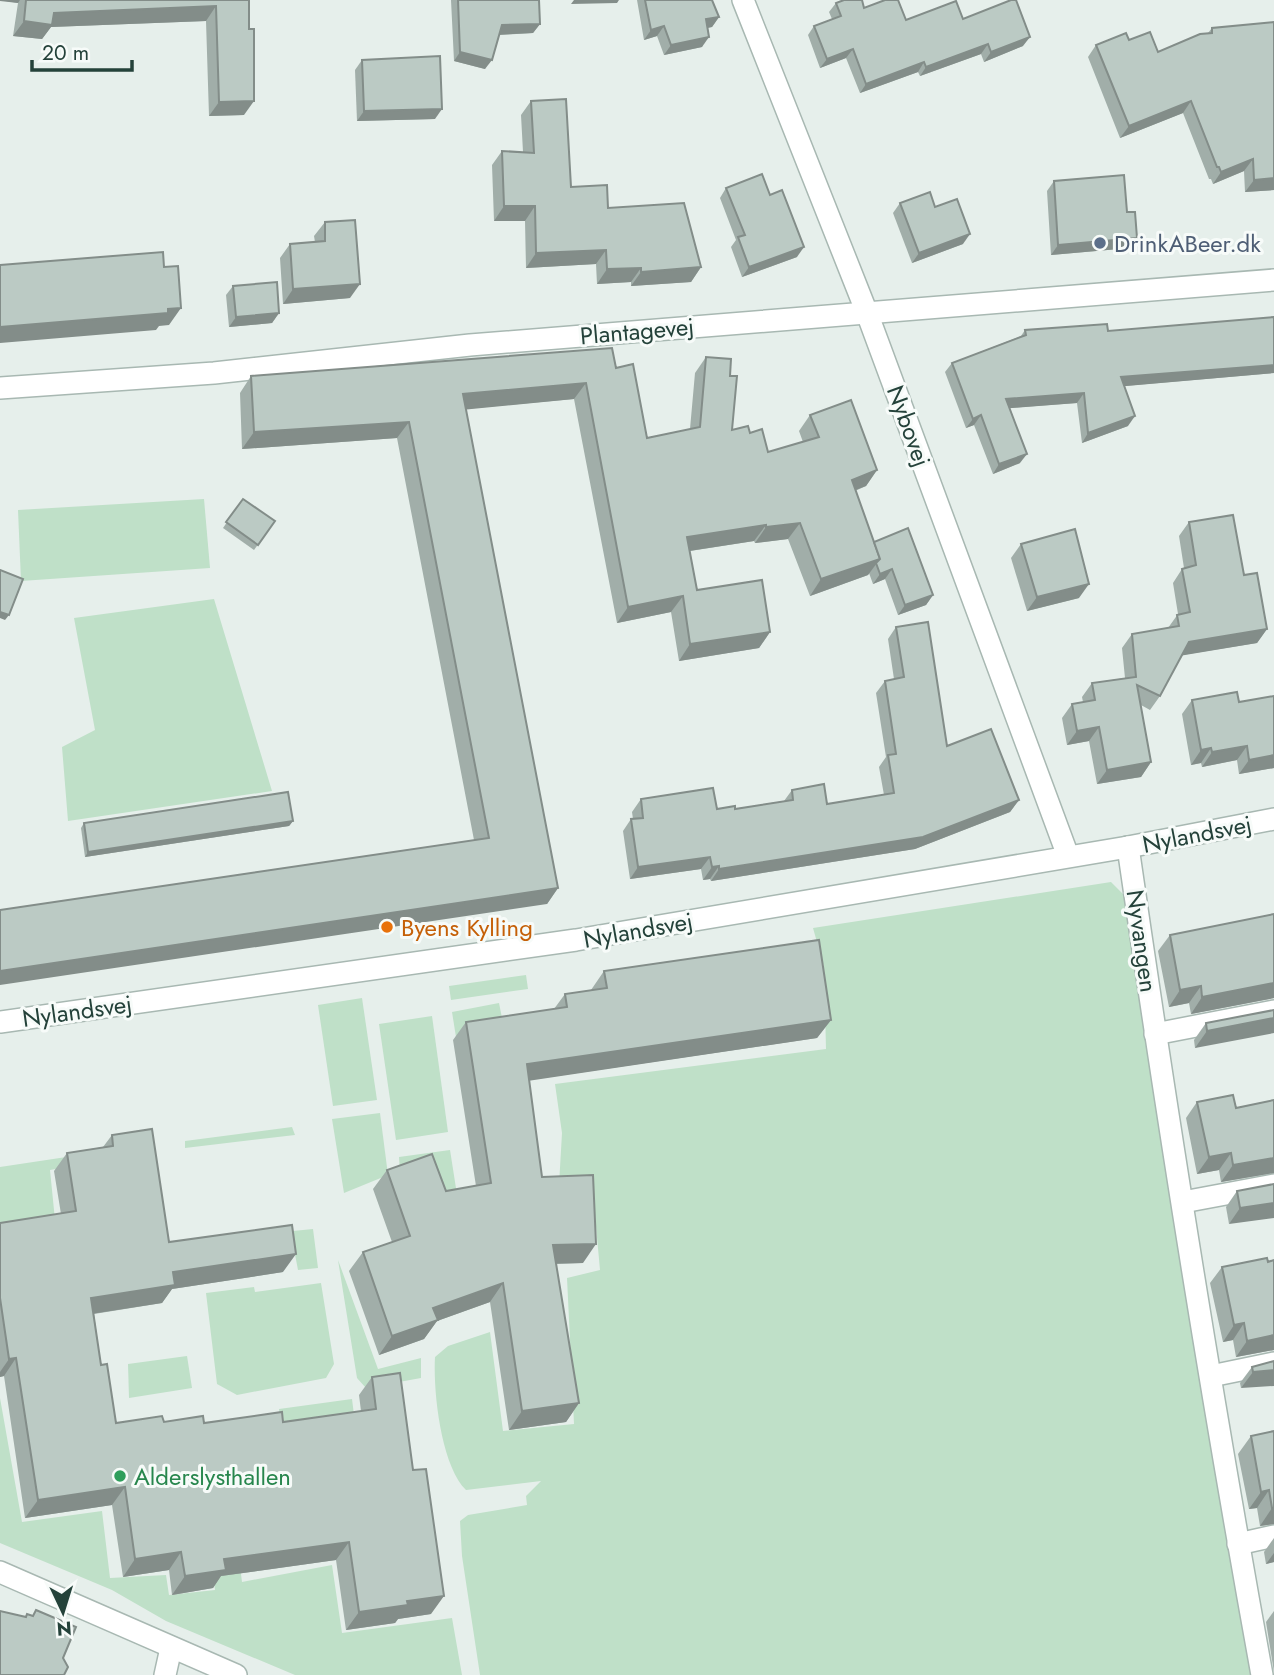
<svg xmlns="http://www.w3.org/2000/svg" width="1274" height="1675" font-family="Jost,sans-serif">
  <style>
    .green { fill: #bfe0c8 }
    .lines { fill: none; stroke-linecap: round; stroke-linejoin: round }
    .street-casing { stroke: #a8b8b2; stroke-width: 24 }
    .street { stroke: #fff; stroke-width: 21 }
    .wall { fill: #a1aea9 }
    .shaded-wall { fill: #838d89 }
    .building { fill: #bbcac4; stroke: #838d89; stroke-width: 2 }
    .service-dot { fill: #5c6f8a; stroke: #f7fbf9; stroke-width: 2.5 }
    .food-dot { fill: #e8710a; stroke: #f7fbf9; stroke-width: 2.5 }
    .leisure-dot { fill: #2e9e5b; stroke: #f7fbf9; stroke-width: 2.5 }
    .labels { text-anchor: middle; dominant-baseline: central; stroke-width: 6; stroke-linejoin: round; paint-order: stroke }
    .service-label { font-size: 24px; fill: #4e5e75; stroke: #f7fbf9; text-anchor: start }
    .street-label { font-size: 24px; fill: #24423a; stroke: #f7fbf9 }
    .food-label { font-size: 24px; fill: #c56008; stroke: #f7fbf9; text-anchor: start }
    .leisure-label { font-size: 24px; fill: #27864d; stroke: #f7fbf9; text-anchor: start }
  </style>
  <rect width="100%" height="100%" fill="#e6efeb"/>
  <g class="green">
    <polygon points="204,499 210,568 21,581 18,510"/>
    <polygon points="214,599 272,791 68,821 62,747 95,730 74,618"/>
    <path d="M1111 882 1125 896 1252 1675H480L462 1556 460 1521 468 1515 527 1505 526 1496 541 1481 466 1490C441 1465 433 1392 435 1357L448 1346 490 1332 503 1431 574 1424 567 1278 600 1270 592 1183 559 1185 562 1133 555 1084 826 1049 824 967 813 928Z"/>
    <polygon points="526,975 528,989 451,1000 449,986"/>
    <polygon points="362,998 377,1100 333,1106 318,1005"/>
    <polygon points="499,1003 504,1028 456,1037 452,1012"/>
    <polygon points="432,1016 448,1132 396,1140 379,1024"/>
    <polygon points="380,1113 388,1175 344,1193 332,1119"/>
    <polygon points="292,1127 295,1135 185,1148 185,1141"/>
    <polygon points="450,1150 458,1201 400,1174 399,1157"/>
    <polygon points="93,1153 94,1162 50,1170 56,1230 0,1236 0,1167"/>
    <polygon points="313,1229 318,1268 298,1270 293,1244 273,1233"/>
    <polygon points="338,1260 378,1369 421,1358 421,1378 366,1388 357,1378"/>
    <polygon points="321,1283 334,1364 326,1378 237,1395 217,1384 206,1293 254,1287 255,1292"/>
    <polygon points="187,1356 192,1388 129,1398 128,1364"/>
    <polygon points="0,1398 22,1522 102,1511 110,1578 166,1575 169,1595 215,1590 204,1497 231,1492 242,1582 332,1565 342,1633 452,1618 462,1675 295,1675 166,1621 112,1590 0,1543"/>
    <polygon points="352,1399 360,1463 283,1436 279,1409"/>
  </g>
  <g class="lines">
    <g class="street-casing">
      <g id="street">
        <polyline points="743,0 867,313 1068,856"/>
        <polyline points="0,388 214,373 470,345 1274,280"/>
        <path d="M1128 847C1168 1124 1212 1400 1262 1675"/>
        <polyline points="0,1022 576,940 1128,847 1274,819"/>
        <polyline points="1155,1034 1274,1011"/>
        <polyline points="1183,1202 1274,1185"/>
        <polyline points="1211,1376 1274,1363"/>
        <polyline points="1238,1544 1274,1536"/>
        <polyline points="0,1572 236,1675"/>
        <polyline points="165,1675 171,1648"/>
      </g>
    </g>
    <use href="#street" class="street"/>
  </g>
  <g class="wall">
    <polygon points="0,0 249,0 244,115 209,116 206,21 51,27 42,39 13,36 18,3"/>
    <polygon points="451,0 539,0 540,24 533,33 499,35 485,69 454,61"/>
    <polygon points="637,0 712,0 719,17 712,27 708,28 702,47 664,55 657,36 644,40"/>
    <polygon points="836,3 864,8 906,20 963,19 1023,46 984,62 981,54 920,76 918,72 860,93 846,58 820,68 808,35 814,26 832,19 829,12"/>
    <polygon points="1274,22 1274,190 1245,192 1244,171 1213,184 1211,179 1209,179 1183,113 1120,138 1088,57 1096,45 1129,40 1158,52 1208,33 1212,28"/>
    <polygon points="362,60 435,119 357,121 355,70"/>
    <polygon points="531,101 571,187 608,208 701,267 691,282 631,286 631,282 597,284 596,264 526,268 525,221 494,221 492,165 502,151 523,152 521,115"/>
    <polygon points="1054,181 1130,248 1051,255 1047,191"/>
    <polygon points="726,188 770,195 797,257 742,277 731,247 736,240 720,198"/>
    <polygon points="900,203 935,207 963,244 912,263 893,213"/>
    <polygon points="325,222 350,298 283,304 280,258 290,244 315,242 314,236"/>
    <polygon points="233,286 279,313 272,323 229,327 226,295"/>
    <polygon points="1274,317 1274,373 1124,386 1128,426 1082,443 1077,403 1010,408 1020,463 993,474 974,425 966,428 945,372 952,363 1021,336 1025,330 1108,331"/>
    <polygon points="706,357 730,376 732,430 750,433 768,452 803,442 799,431 810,415 877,470 866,486 855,491 874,542 933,595 926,605 898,615 885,579 873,584 869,573 868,575 810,596 788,539 755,543 754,541 690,551 697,590 770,632 759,648 679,661 671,612 617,623 574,399 465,409 558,888 547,904 474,840 397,438 242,449 240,393 251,376 616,368 647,438 690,429 695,373"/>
    <polygon points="243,499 275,521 254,550 223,528"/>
    <polygon points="1189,522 1244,575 1267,629 1257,643 1182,655 1160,696 1150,710 1141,705 1151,762 1141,777 1097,784 1089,741 1067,745 1062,718 1072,704 1083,702 1082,697 1092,683 1125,678 1122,648 1132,634 1168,628 1178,614 1173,583 1182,569 1184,568 1179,536"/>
    <polygon points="1021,544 1079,598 1027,611 1011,558"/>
    <polygon points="896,627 947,746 1019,800 1010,812 915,849 711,881 710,879 703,880 701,869 630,879 623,831 631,819 633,819 632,812 641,799 717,809 735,809 784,801 792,790 827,804 884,795 879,767 886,757 876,693 885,681 894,679 888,639"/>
    <polygon points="1192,700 1239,702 1274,768 1239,774 1237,760 1202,767 1201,763 1191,765 1182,714"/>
    <polygon points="293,821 289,826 85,857 81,828 84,823"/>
    <polygon points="1274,914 1274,998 1191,1014 1189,1003 1169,1007 1158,951 1170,935"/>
    <polygon points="604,971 831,1020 817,1038 529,1080 542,1177 583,1263 556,1264 579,1403 566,1422 509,1430 490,1302 437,1321 424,1339 379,1355 349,1271 363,1252 392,1242 373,1189 387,1170 446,1191 476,1186 453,1040 466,1022 554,1009 565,994 591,990"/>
    <polygon points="1274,1010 1195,1048 1194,1040 1206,1023"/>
    <polygon points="1274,1097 1274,1173 1221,1182 1219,1170 1197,1174 1186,1118 1197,1102 1236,1108 1274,1100"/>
    <polygon points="112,1135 169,1242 283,1272 172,1289 162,1303 94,1314 101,1365 116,1423 283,1422 361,1411 359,1395 372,1377 431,1614 398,1619 395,1623 346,1630 336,1560 221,1576 213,1588 172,1595 169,1570 123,1577 112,1505 25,1518 4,1376 0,1377 0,1223 61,1214 54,1171 67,1153 103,1147"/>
    <polygon points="1274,1184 1229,1224 1226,1207 1237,1191"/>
    <polygon points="1274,1260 1274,1350 1236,1357 1233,1340 1223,1342 1210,1283 1222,1267"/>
    <polygon points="1274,1361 1241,1388 1240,1383 1252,1367"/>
    <polygon points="1274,1431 1274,1524 1260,1526 1257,1508 1249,1509 1238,1454 1251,1436"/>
    <polygon points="1274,1538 1274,1562 1266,1564 1264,1552"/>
    <polygon points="1274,1611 1274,1672 1266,1622"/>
  </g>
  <g class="shaded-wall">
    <polygon points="0,0 20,0 18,3 0,1"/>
    <polygon points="574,0 619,0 617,3 571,4"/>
    <polygon points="216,6 206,21 51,27 42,39 13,36 24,21 54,13"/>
    <polygon points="719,17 712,27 699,29 706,19"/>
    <polygon points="540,24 533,33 495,35 502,25"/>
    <polygon points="664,26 657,36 644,40 651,30"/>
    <polygon points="709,37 702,47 664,55 671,45"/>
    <polygon points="1030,37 1023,46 984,62 991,52"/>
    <polygon points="988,44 981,54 920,76 926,67"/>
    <polygon points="853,49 846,58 820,68 827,59"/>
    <polygon points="460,52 492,60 485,69 454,61"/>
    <polygon points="924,62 918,72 860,93 866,84"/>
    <polygon points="254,101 244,115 209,116 219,102"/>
    <polygon points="1191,101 1183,113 1120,138 1129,126"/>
    <polygon points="442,109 435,119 357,121 364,111"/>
    <polygon points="1253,159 1244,171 1213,184 1221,172"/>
    <polygon points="1274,178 1274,190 1245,192 1254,180"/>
    <polygon points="504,206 535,206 525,221 494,221"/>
    <polygon points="970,234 963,244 912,263 919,253"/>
    <polygon points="1137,238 1130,248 1051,255 1058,245"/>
    <polygon points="804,247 797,257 742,277 749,267"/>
    <polygon points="606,250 596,264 526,268 536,253"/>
    <polygon points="701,267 691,282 631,286 641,272"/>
    <polygon points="641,268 631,282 597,284 607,269"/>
    <polygon points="360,284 350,298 283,304 293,289"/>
    <polygon points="181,308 169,325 159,326 156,330 0,343 0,327"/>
    <polygon points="279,313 272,323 229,327 236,317"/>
    <polygon points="1274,365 1274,373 1115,387 1121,377"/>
    <polygon points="586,383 574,399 451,411 463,394"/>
    <polygon points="1084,393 1077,403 1000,409 1006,399"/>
    <polygon points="981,415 974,425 966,428 973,419"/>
    <polygon points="1135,416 1128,426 1082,443 1088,433"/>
    <polygon points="409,422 397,438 242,449 254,432"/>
    <polygon points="1027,454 1020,463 993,474 999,464"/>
    <polygon points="877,470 866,486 840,496 852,480"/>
    <polygon points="800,523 788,539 755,543 766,527"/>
    <polygon points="766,525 754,541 676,553 687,537"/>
    <polygon points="880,559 868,575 810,596 821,579"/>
    <polygon points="892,569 885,579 873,584 880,574"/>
    <polygon points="1089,584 1079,598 1027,611 1037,597"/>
    <polygon points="933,595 926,605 898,615 905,605"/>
    <polygon points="683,596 671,612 617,623 628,607"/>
    <polygon points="0,612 9,615 5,620 0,618"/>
    <polygon points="1267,629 1257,643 1179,656 1189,642"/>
    <polygon points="770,632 759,648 679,661 690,644"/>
    <polygon points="1099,727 1089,741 1067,745 1077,731"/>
    <polygon points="1247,746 1237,760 1202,767 1212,752"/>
    <polygon points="1211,748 1201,763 1191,765 1201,750"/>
    <polygon points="1274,755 1274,768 1239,774 1249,760"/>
    <polygon points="1151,762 1141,777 1097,784 1107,770"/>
    <polygon points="1019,800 1010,812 915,849 711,881 719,869"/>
    <polygon points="293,821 289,826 85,857 88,852"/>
    <polygon points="710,857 701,869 630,879 638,867"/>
    <polygon points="719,866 710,879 703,880 712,867"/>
    <polygon points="558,888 547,904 0,985 0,971"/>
    <polygon points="1274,983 1274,998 1191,1014 1202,997"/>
    <polygon points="1201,986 1189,1003 1169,1007 1180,990"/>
    <polygon points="1274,1018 1274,1033 1195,1048 1207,1031"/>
    <polygon points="831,1020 817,1038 514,1083 527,1064"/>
    <polygon points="1231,1153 1219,1170 1197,1174 1209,1157"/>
    <polygon points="1274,1158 1274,1173 1221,1182 1233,1165"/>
    <polygon points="1274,1203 1274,1218 1229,1224 1240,1208"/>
    <polygon points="596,1244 583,1263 540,1264 553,1245"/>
    <polygon points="296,1254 283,1272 172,1289 162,1303 78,1316 91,1298 173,1272"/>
    <polygon points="503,1283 490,1302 437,1321 424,1339 379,1355 392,1336 433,1308"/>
    <polygon points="1244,1323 1233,1340 1223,1342 1234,1325"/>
    <polygon points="1274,1335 1274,1350 1236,1357 1247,1341"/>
    <polygon points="16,1358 4,1376 0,1377 0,1372 9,1359"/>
    <polygon points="1274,1370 1274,1386 1241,1388 1253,1372"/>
    <polygon points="579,1403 566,1422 509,1430 522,1411"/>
    <polygon points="125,1487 112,1505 25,1518 38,1500"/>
    <polygon points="1269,1490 1257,1508 1249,1509 1261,1492"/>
    <polygon points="1272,1508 1274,1508 1274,1524 1260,1526"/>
    <polygon points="349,1542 336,1560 221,1576 213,1588 172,1595 185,1576 224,1559"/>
    <polygon points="181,1552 169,1570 123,1577 135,1559"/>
    <polygon points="1274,1553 1274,1562 1266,1564"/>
    <polygon points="444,1596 431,1614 398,1619 395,1623 346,1630 359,1612 407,1601"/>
  </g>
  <g class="building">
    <polygon points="26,0 249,0 249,29 254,29 254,101 219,102 216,6 54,13 52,25 24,21"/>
    <polygon points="458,0 539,0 540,24 502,25 492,60 460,52"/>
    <polygon points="645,0 712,0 719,17 706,19 709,37 671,45 664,26 651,30"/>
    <polygon points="844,0 862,0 864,8 885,0 898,0 906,20 956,1 963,19 1011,0 1016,0 1030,37 991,52 988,44 926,67 924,62 866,84 853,49 827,59 814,26 841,16 836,3"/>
    <polygon points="1274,22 1274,178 1254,180 1253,159 1221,172 1219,167 1217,167 1191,101 1129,126 1096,45 1126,33 1129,40 1150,32 1158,52 1200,34 1212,33 1212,28"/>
    <polygon points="440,56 442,109 364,111 362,60"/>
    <polygon points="566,99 571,187 607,185 608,208 684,203 701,267 641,272 641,268 607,269 606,250 536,253 535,206 504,206 502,151 534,153 531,101"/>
    <polygon points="762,174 770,195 782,190 804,247 749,267 738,237 745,235 726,188"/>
    <polygon points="1124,175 1127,212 1135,212 1137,238 1058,245 1054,181"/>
    <polygon points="930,192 935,207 957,199 970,234 919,253 900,203"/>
    <polygon points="355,220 360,284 293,289 290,244 325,241 325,222"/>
    <polygon points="163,252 164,267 178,266 181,308 168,309 168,313 0,327 0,265"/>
    <polygon points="277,282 279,313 236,317 233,286"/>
    <polygon points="1274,317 1274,365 1121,377 1135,416 1088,433 1084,393 1006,399 1027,454 999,464 981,415 973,419 952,363 1026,335 1025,330 1107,324 1108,331"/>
    <polygon points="612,348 616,368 633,364 647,438 700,427 706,357 731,359 730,376 737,376 732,430 748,426 750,433 762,429 768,452 819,437 810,415 851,400 877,470 852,480 880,559 821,579 800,523 766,527 766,525 687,537 697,590 762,580 770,632 690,644 683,596 628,607 586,383 463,394 558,888 0,971 0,910 489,838 409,422 254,432 251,376"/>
    <polygon points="243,499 275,521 258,545 226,522"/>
    <polygon points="1233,515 1244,575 1257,573 1267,629 1189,642 1160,696 1137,685 1151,762 1107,770 1099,727 1077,731 1072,704 1095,700 1092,683 1136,677 1132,634 1179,626 1177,615 1190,612 1182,569 1196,565 1189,522"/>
    <polygon points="908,528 933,595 905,605 892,569 880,574 876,563 880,559 874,542"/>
    <polygon points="1075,529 1089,584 1037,597 1021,544"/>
    <polygon points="0,570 23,579 9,615 0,612"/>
    <polygon points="928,622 947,746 991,729 1019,800 923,837 719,869 719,866 712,867 710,857 638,867 631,819 643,818 641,799 713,788 717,809 735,806 735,809 793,800 792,790 824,784 827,804 894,793 888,755 896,754 885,681 904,677 896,627"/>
    <polygon points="1237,692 1239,702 1274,696 1274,755 1249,760 1247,746 1212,752 1211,748 1201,750 1192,700"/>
    <polygon points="288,792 293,821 88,852 84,823"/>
    <polygon points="1274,914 1274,983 1202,997 1201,986 1180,990 1170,935"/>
    <polygon points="819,940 831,1020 527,1064 542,1177 593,1175 596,1244 553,1245 579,1403 522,1411 503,1283 433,1308 438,1320 392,1336 363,1252 410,1236 387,1170 432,1154 446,1191 491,1183 466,1022 567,1007 565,994 607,988 604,971"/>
    <polygon points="1274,1010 1274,1018 1207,1031 1206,1023"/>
    <polygon points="1233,1095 1236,1108 1274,1100 1274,1158 1233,1165 1231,1153 1209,1157 1197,1102"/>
    <polygon points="152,1129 169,1242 292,1225 296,1254 173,1272 175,1285 91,1298 101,1365 107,1364 116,1423 162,1416 164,1422 203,1416 204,1423 282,1412 283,1422 376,1409 372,1377 400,1373 413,1470 426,1469 444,1596 407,1601 408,1605 359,1612 349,1542 224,1559 226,1570 185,1576 181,1552 135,1559 125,1487 38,1500 16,1358 9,1359 0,1298 0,1223 76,1211 67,1153 113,1146 112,1135"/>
    <polygon points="1274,1184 1274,1203 1240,1208 1237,1191"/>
    <polygon points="1267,1258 1268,1262 1274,1260 1274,1335 1247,1341 1244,1323 1234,1325 1222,1267"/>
    <polygon points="1274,1361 1274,1370 1253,1372 1252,1367"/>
    <polygon points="1274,1431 1274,1508 1272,1508 1269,1490 1261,1492 1251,1436"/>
    <polygon points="36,1610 76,1627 63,1658 68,1667 64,1675 0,1675 0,1611 26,1617 27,1614 33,1616"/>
  </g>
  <circle class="service-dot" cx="1100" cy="243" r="7"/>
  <circle class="food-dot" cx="387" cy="927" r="7"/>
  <circle class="leisure-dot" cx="120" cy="1476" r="7"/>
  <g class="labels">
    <g class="service-label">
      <text x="1114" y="243">DrinkABeer.dk</text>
    </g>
    <g class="street-label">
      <text transform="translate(637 331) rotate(-5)">Plantagevej</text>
      <text transform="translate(909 426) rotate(70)">Nybovej</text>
      <text transform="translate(1197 834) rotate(-11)">Nylandsvej</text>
      <text transform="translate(638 930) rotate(-10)">Nylandsvej</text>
      <text transform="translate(1142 941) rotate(82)">Nyvangen</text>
      <text transform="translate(77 1011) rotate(-8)">Nylandsvej</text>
    </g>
    <g class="food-label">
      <text x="401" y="927">Byens Kylling</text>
    </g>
    <g class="leisure-label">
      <text x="134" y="1476">Alderslysthallen</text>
    </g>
  </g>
  <g transform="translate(63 1612) rotate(176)" stroke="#f7fbf9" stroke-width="5" paint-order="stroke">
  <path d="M0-5L12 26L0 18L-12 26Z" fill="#24423a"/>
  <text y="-10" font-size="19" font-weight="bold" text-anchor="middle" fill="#24423a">N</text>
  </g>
  <path d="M32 60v10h100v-10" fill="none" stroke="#24423a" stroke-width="3.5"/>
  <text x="42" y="60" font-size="21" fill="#24423a" stroke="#f7fbf9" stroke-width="5" paint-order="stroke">20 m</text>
</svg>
